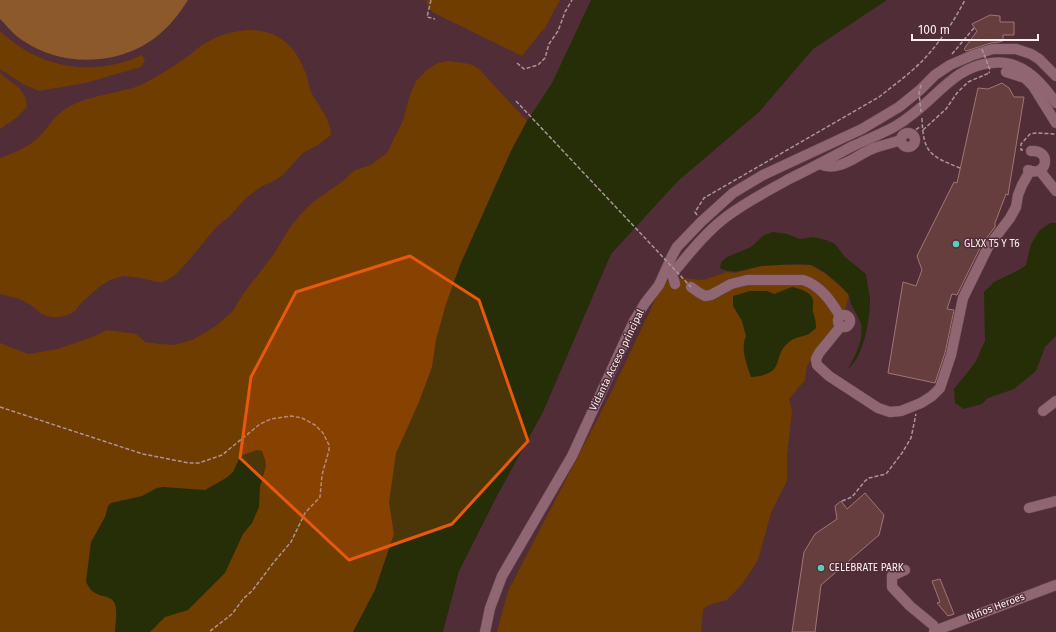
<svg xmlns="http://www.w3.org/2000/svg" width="1056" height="632" font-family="'Fira Sans',sans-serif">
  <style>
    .green { fill: #703d00 }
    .forest { fill: #8b592a }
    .water { fill: #262e07 }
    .building { fill: #663e3e; stroke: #a17574 }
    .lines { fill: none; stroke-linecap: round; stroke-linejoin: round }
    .minor-casing { stroke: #694d56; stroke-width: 11 }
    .path { stroke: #ad949b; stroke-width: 1.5; stroke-dasharray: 4 2; stroke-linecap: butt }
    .minor { stroke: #906672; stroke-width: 10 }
    .path-bridge { stroke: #ad949b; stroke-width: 1.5; stroke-dasharray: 4 2; stroke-linecap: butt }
    .marked { fill: #e8590c; fill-opacity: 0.2; stroke: #e8590c; stroke-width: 3; stroke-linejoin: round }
    .poi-dot { fill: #5bcebb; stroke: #512d38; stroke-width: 1.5 }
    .labels { text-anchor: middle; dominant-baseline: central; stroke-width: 3; stroke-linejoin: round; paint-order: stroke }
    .poi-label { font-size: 10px; fill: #fceef1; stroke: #512d38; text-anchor: start }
    .street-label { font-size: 10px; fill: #fceef1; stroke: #512d38 }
  </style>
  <rect width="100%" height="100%" fill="#512d38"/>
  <g class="green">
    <polygon points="427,0 560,0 545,28 541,32 522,56 432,12 426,2"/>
    <path d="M247 30C278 30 295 44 306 74 308 80 309 88 312 94 320 108 330 118 331 135L318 145 303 153 282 176 272 182 262 186 246 198 230 216 217 226 190 259 175 275 163 282H157L141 278 124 276 110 280 99 287 80 304 76 310 70 314 60 317H51L42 314 31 305 20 299 0 294V158C14 153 29 147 40 136 49 126 55 115 67 108 91 93 121 95 145 83 160 75 174 66 187 57 192 54 196 49 201 46 216 36 229 32 247 30Z"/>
    <path d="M0 31C39 68 93 78 142 55L145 60 141 67 85 83 39 91 23 84 0 69Z"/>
    <polygon points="448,61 470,64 479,69 527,121 511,151 461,263 446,304 436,340 432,367 419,402 389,502 394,534 375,590 353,632 0,632 0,343 28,354 58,349 95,336 107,330 136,334 145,342 160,344 174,345 192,340 203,334 216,326 233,311 243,294 274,254 289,229 300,215 313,202 343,181 355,170 371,165 387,153 403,121 410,95 416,81 428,69 438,63"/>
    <path d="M0 72C12 86 26 86 27 107L16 118 0 129Z"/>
    <polygon points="781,265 810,265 826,274 849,294 843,319 824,340 807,366 805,380 789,399 792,410 787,456 787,481 771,513 758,560 743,583 727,600 711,604 703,609 701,632 497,632 508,591 611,393 658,294 666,282 680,278 703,280 727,272 735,273 762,266"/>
  </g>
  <path class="forest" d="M0 0H188C181 11 173 22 163 31 126 66 63 69 22 40 14 35 7 26 0 19Z"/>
  <g class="water">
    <polygon points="591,0 887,0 813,49 759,112 678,181 611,254 543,412 498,494 459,571 443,632 353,632 375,590 394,534 389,502 396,453 419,402 432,367 436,340 446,304 461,263 511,151 527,121 552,83"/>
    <polygon points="1050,223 1056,223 1056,336 1045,347 1036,371 1014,389 988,398 982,404 964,409 955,403 954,389 975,363 985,341 984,292 994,282 1019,270 1026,265 1031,244 1040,230"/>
    <path d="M773 232 787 234 800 239 813 237 826 240 835 244 845 257 866 274C867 282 869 291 870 299 870 320 864 357 847 370 855 357 864 340 861 324 859 317 854 311 851 304 850 301 850 296 847 293 840 284 822 269 811 265 804 263 770 265 762 266 746 268 735 276 720 268L721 262 727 257 751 247 764 235Z"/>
    <path d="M792 287C799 289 811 291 813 300 814 304 812 308 813 312 815 318 816 322 816 328 814 330 811 332 809 334 802 337 795 337 789 342 770 358 788 374 751 377 747 365 740 349 746 336L742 321 733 306V296L750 291H767L774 294Z"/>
    <path d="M257 450 262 451 265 459 266 466 260 487 259 507 252 523 243 534 225 573 188 610 165 617 150 632H115C115 625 117 617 116 609 115 595 104 598 95 593 91 591 87 585 86 581L91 542 105 517 108 506 111 503 142 496 157 488 163 487 205 490 226 478 233 472 239 459 243 455Z"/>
  </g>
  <g class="building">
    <polygon points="990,15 1000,16 1000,22 1014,22 1014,35 1003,35 1003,41 999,42 991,43 966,51 964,49 977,31 972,24"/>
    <polygon points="1002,83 1009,88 1014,97 1024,97 1008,195 1006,194 995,223 995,227 982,244 957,295 952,294 947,309 954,310 945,353 935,383 888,373 903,282 916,286 922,270 917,256 954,182 957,183 978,88 988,89"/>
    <polygon points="865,493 884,515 879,535 821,585 815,632 792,632 804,552 815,534 837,519 835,506 841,501 847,509"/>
    <polygon points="940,579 954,614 948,616 937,603 940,602 932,581"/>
  </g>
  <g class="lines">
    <g class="minor-casing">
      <g id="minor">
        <polyline points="1006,72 1025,78 1033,86 1056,123"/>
        <circle cx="908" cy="140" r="7"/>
        <path d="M819 164C840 173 856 155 874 148 883 145 892 143 901 140"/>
        <path d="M1028 170C1048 178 1052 149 1031 151"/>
        <polyline points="1040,171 1056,191"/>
        <path d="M675 284 672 274C689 254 705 233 726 217 746 202 769 190 791 178 812 168 832 157 853 146 866 140 881 134 894 127 901 123 908 118 914 113 939 94 957 66 991 63 1021 59 1040 80 1056 103"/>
        <path d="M691 287 698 292 705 296 711 295 731 284 747 280H803C820 285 831 301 840 316"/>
        <circle cx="844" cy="321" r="6"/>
        <polyline points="841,326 819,353 816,359 817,365 829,376 878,408 890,412 901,411 921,403 932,396 940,388 951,355 963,298 988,247 1010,218 1016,207 1018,195 1022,185 1030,171"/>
        <polyline points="1043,411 1056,401"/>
        <polyline points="1029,508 1056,501"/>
        <polyline points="905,570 892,576 892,587 910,606 933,625 937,632"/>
        <polyline points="485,632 490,608 502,576 572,456 634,321 645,303 659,285 672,256 677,247 701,222 733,193 763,175 862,129 899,107 920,90 935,75 950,65 973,55 993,49 1016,49 1031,54 1039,59 1056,76"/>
        <polyline points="934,632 937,630 1056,585"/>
      </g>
    </g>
    <g class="path">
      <polyline points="431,0 427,17 435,19"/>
      <polyline points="952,54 974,28"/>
      <polyline points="517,63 524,69 538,65 545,58 549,44 558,31 565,12 572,0"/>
      <polyline points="516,101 660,254"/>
      <path d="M922 118C923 153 930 156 960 168"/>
      <polyline points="923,130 946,109 957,93 968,82 989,73"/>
      <polyline points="911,133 921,126"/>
      <polyline points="1023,150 1021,150 1021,144 1030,134 1036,133 1056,134"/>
      <path d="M697 215 695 212 704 198 879 97C894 85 911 73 924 59 941 41 954 21 965 0"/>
      <polyline points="0,407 143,454 189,463 199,463 222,455 260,424 271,419 291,416 302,418 315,425 323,433 329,445 329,450 322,475 320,497 305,513 291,542 274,562 252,591 244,598 232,614 209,632"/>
      <polyline points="842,501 852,497 865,481 869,478 886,474 902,453 911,438 916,414"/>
    </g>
    <use href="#minor" class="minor"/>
    <g class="path-bridge">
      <polyline points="982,49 990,70 989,73"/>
      <polyline points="921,85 919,93 921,112"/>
      <polyline points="660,254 691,287"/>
    </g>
  </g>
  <path class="marked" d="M410 256 479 300 528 441 452 524 349 560 240 458 251 377 296 292Z"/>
  <g class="poi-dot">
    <circle cx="956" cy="244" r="4"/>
    <circle cx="821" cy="568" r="4"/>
  </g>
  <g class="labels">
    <g class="poi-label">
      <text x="964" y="244">GLXX T5 Y T6</text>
      <text x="829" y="568">CELEBRATE PARK</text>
    </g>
    <g class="street-label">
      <text transform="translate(617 360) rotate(-64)">Vidanta Acceso principal</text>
      <text transform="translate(996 607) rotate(-21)">Niños Heroes</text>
    </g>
  </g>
  <path d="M912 34v6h126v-6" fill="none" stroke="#fceef1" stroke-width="2"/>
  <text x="918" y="34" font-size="12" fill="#fceef1" stroke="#512d38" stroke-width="3" paint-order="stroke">100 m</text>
</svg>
